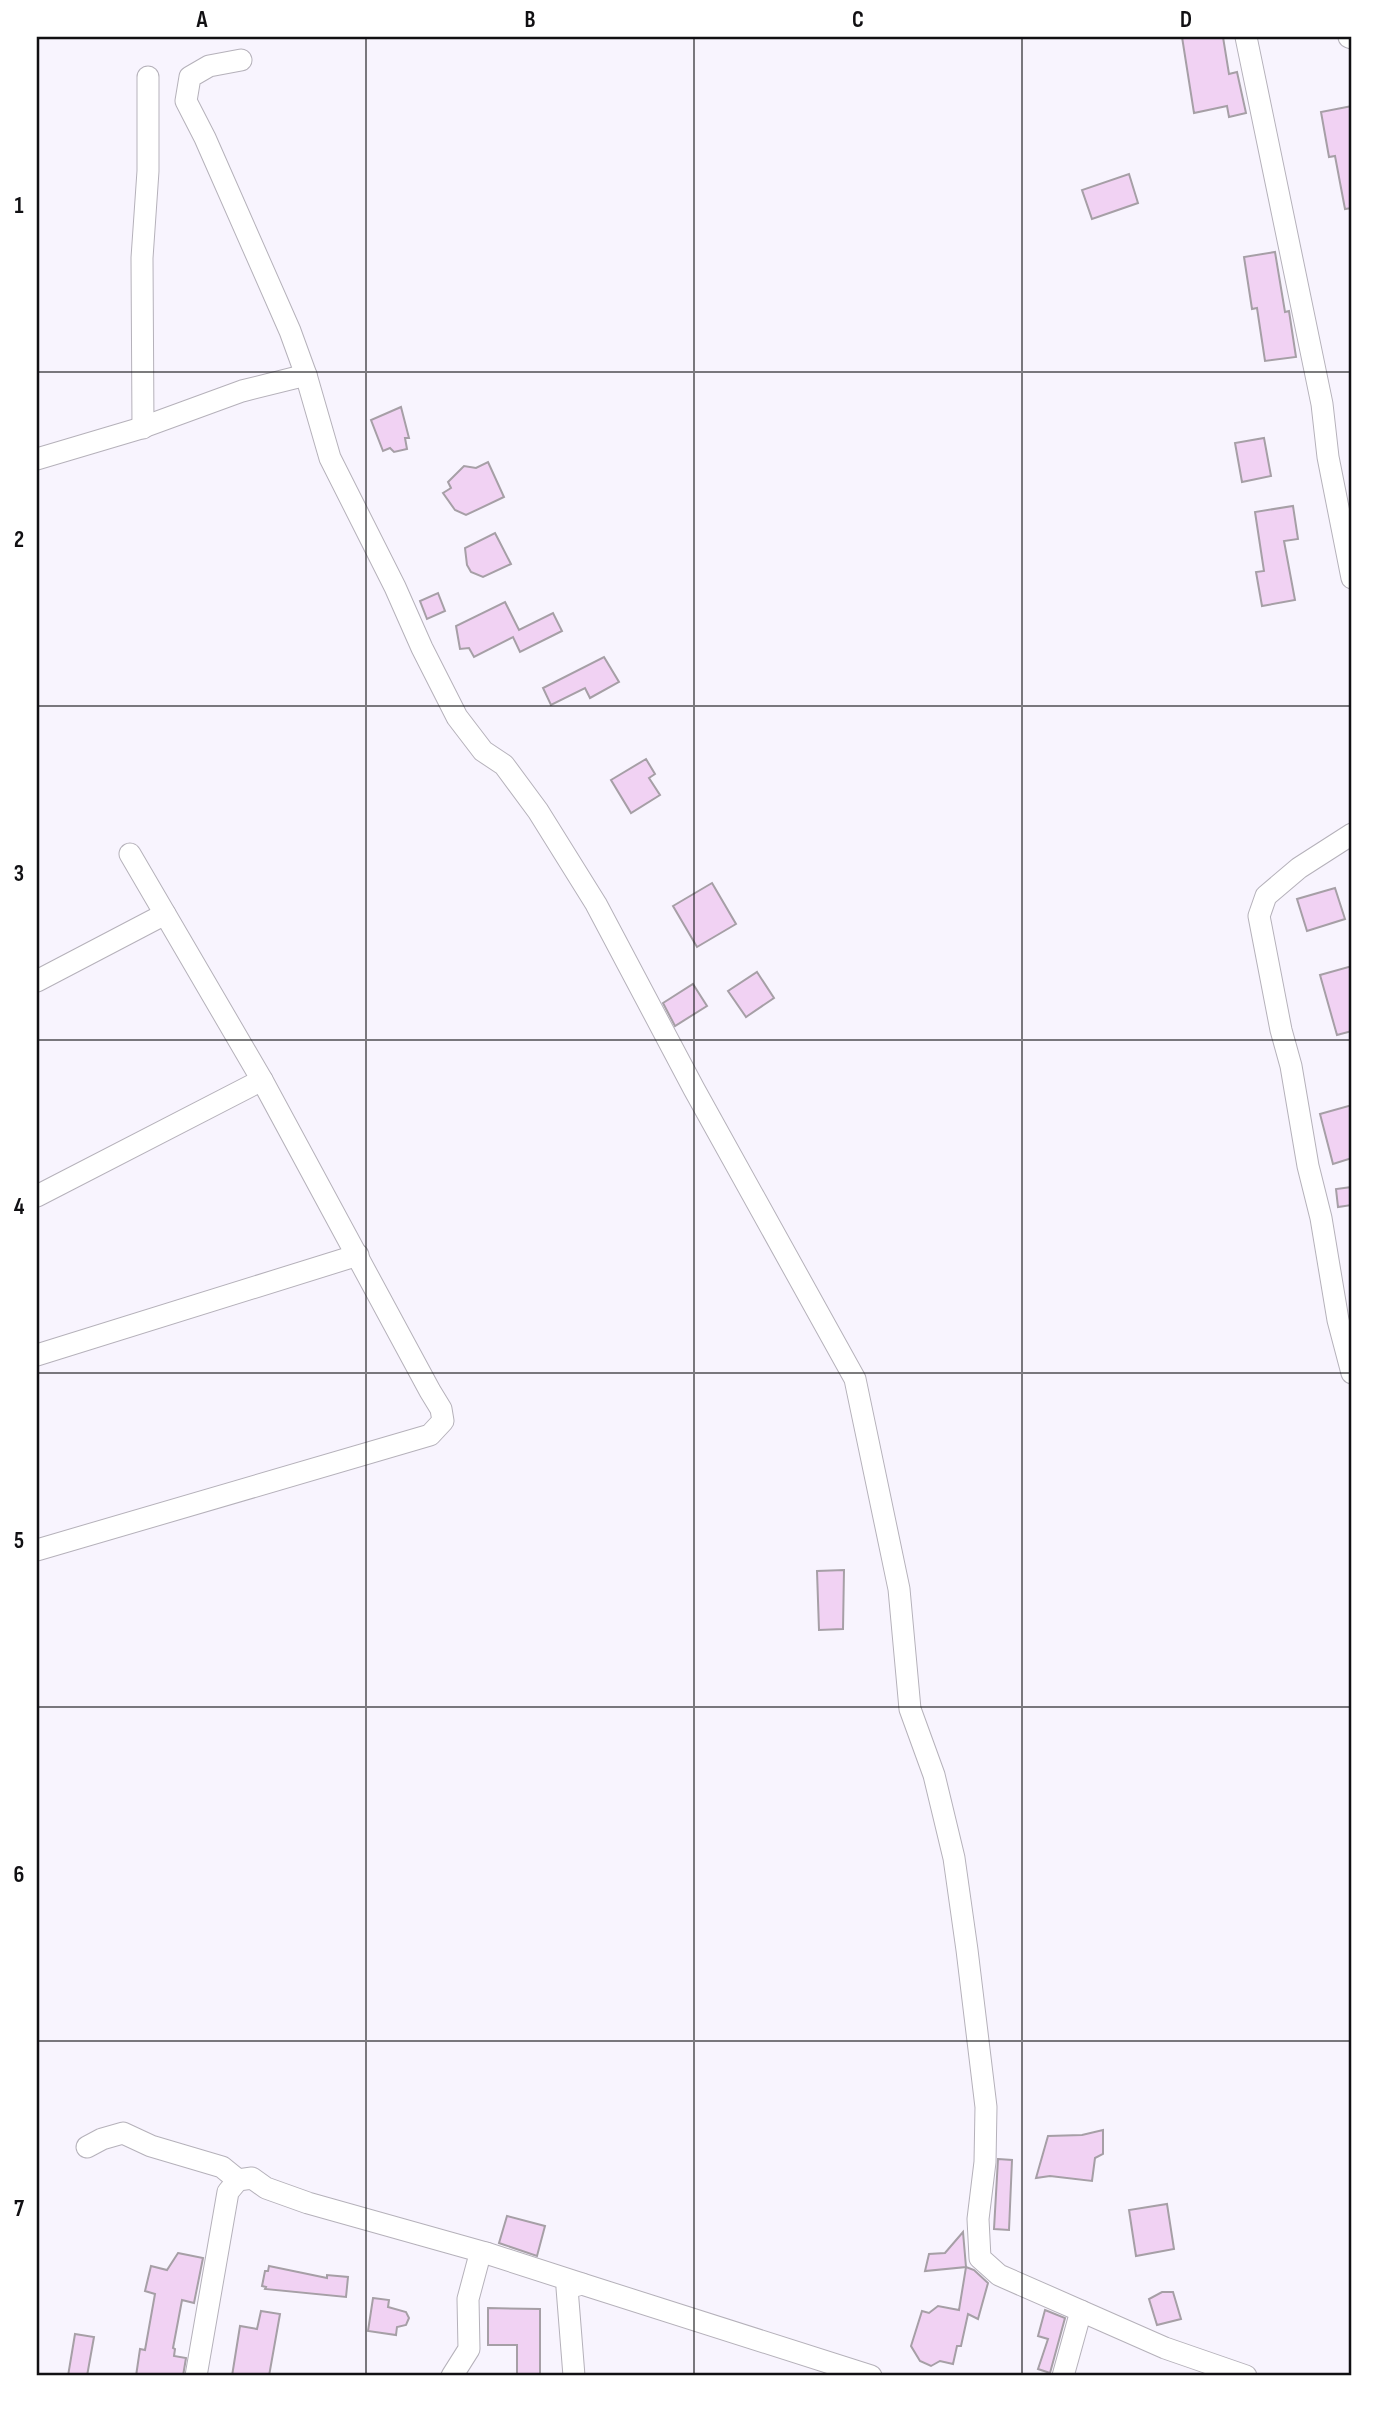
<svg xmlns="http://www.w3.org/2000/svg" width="1389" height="2413" font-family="'Sofia Sans Condensed',sans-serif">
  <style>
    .building { fill: #f1d2f3; stroke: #a69fa6; stroke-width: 2 }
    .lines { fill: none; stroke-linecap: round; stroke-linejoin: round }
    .minor-casing { stroke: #b5b1ba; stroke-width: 23 }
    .minor { stroke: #fff; stroke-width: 21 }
    .grid { fill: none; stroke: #111013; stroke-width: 2; stroke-opacity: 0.55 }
    .neatline { fill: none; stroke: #111013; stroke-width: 2.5 }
    .grid-label { font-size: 23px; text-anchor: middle; font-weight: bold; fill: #111013 }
  </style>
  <rect width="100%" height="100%" fill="#f8f4fe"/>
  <g class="building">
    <polygon points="1182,37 1223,37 1229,74 1237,72 1246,113 1229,117 1227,106 1194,113"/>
    <polygon points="1352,106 1352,208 1345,209 1335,156 1329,157 1321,112"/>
    <polygon points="1129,174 1138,203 1092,219 1082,190"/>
    <polygon points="1275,252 1285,312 1289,311 1296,357 1265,361 1257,308 1252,309 1244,257"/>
    <polygon points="401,407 409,438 405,438 407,449 394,452 390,448 383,451 371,420"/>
    <polygon points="1264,438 1271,476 1242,482 1235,443"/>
    <polygon points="488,462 504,497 466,515 455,510 443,493 451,488 448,482 464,466 476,468"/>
    <polygon points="1293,506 1298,539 1284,541 1295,600 1262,606 1256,572 1264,571 1255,512"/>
    <polygon points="495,533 511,564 483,577 471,572 467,565 465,548"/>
    <polygon points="438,593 445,611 427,619 420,601"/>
    <polygon points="505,602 519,630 553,613 562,631 520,652 513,637 474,657 469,648 460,649 456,626"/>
    <polygon points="604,657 619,682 590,698 585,688 551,705 543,688"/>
    <polygon points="646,759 655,774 649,778 660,795 631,813 611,780"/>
    <polygon points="712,883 736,924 697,947 673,906"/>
    <polygon points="1335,888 1345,919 1307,931 1297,899"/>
    <polygon points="1352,966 1352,1031 1337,1035 1320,975"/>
    <polygon points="757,972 774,998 746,1017 728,991"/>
    <polygon points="693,984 707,1006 675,1026 663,1003"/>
    <polygon points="1352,1105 1352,1158 1333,1164 1320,1114"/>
    <polygon points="1352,1187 1352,1205 1338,1207 1336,1189"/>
    <polygon points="844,1570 843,1629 819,1630 817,1571"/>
    <polygon points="1103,2130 1103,2154 1095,2158 1092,2181 1050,2176 1036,2178 1048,2136 1082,2135"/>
    <polygon points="998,2159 1012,2160 1009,2230 994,2229"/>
    <polygon points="1167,2204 1174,2249 1136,2256 1129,2210"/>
    <polygon points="507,2216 545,2226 537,2256 499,2243"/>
    <polygon points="963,2232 966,2267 925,2271 929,2254 945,2253"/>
    <polygon points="178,2253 203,2258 194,2303 182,2300 173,2348 175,2349 174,2356 186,2358 183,2376 136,2376 140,2349 145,2350 155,2294 145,2291 151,2266 167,2270"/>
    <polygon points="269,2266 327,2278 327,2275 348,2277 346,2297 265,2289 266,2287 262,2286 265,2271 268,2271"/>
    <polygon points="966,2267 974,2270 988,2283 978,2319 968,2314 961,2346 957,2346 953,2364 940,2361 931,2366 920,2361 911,2346 922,2311 929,2313 938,2306 959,2310"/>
    <polygon points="1162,2292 1173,2292 1181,2319 1157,2325 1149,2299"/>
    <polygon points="373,2298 389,2300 388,2307 406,2312 409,2318 406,2325 397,2327 396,2335 368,2331"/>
    <polygon points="488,2308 540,2309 540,2376 517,2376 517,2345 488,2345"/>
    <polygon points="1045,2310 1065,2318 1050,2373 1038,2369 1048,2339 1038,2336"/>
    <polygon points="261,2311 280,2314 269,2376 232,2376 240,2326 257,2329"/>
    <polygon points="75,2334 94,2337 87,2376 68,2376"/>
  </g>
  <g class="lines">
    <g class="minor-casing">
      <g id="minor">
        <polyline points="1246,37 1322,404 1328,457 1352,578"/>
        <polyline points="1349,37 1352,38"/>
        <polyline points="241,60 209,66 190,77 186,101 205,138 290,331 306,375"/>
        <polyline points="143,428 142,258 148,171 148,77"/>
        <polyline points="37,459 138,429 242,391 306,375 330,458 395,587 422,648 457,717 483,751 504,765 538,811 596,904 694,1089 855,1379 899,1589 910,1709 934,1775 954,1858 967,1950 986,2107 985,2162 978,2219 980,2258 999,2275 1081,2311"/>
        <polyline points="1352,834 1299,868 1266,896 1259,916 1281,1030 1291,1066 1308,1166 1321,1218 1338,1320 1352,1373"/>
        <polyline points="37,981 165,914"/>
        <polyline points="37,1196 262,1080"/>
        <polyline points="37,1355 358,1255"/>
        <polyline points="37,1550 430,1435 443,1421 441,1409 430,1391 262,1080 130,854"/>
        <polyline points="87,2147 102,2139 123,2133 151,2146 222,2167 238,2180"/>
        <polyline points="196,2376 228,2192 238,2180 252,2178 266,2188 308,2203 486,2253"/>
        <polyline points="452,2376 469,2349 468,2299 479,2258 486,2253 582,2284"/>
        <polyline points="574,2376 567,2288 582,2284 871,2376"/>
        <polyline points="1063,2376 1081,2311 1165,2348 1246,2376"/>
      </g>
    </g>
    <use href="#minor" class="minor"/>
  </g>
  <path class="grid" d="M366 37V2376M694 37V2376M1022 37V2376M37 372H1352M37 706H1352M37 1040H1352M37 1373H1352M37 1707H1352M37 2041H1352"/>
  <rect width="1389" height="2413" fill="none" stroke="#ffffff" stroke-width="77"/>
  <rect x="38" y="38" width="1312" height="2336" class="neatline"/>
  <g class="grid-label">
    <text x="202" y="27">A</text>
    <text x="530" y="27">B</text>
    <text x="858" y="27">C</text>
    <text x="1186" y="27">D</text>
    <text x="19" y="213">1</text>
    <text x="19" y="547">2</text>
    <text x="19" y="881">3</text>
    <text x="19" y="1214">4</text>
    <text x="19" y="1548">5</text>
    <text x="19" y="1882">6</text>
    <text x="19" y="2216">7</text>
  </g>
</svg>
